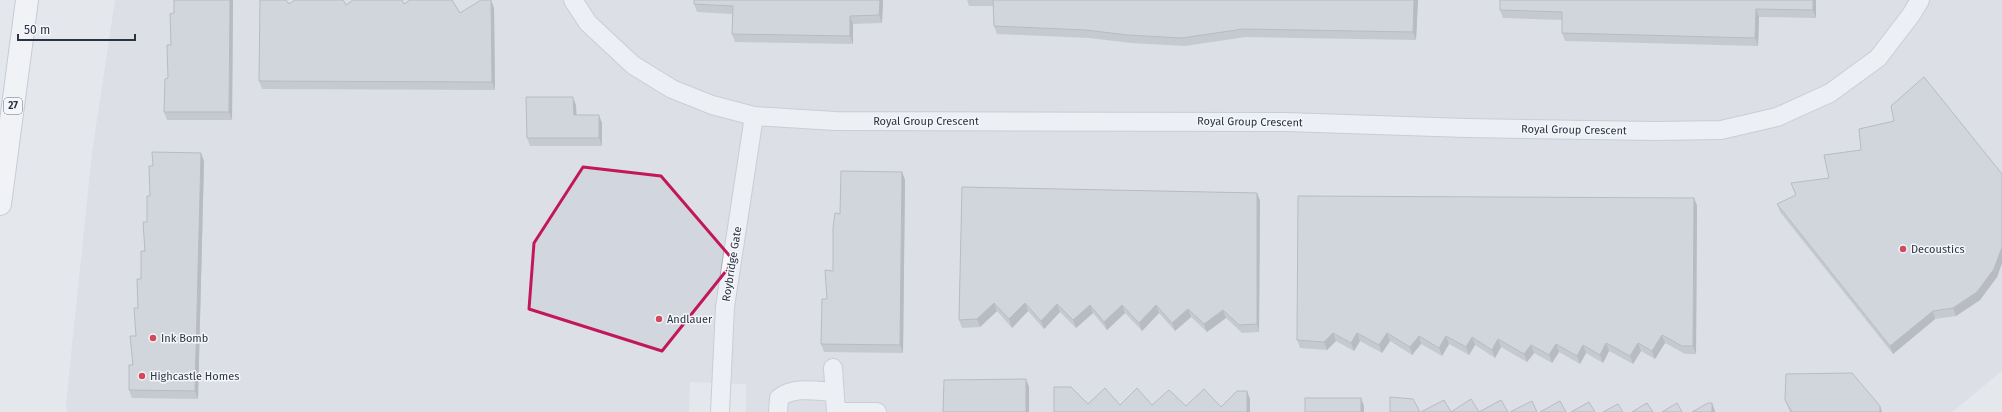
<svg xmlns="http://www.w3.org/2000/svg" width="2002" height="412" font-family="'Fira Sans',sans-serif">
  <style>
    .built { fill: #d2d6de }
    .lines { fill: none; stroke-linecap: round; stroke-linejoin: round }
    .minor-casing { stroke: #a9aeb7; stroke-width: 20 }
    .major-casing { stroke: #a3abb8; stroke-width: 24 }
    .minor { stroke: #f7f8fa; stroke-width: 18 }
    .major { stroke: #fff; stroke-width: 22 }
    .wall { fill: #a1a5ae }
    .shaded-wall { fill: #83868d }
    .building { fill: #bbc0ca; stroke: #83868d }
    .marked { fill: none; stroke: #c2185b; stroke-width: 3; stroke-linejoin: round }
    .poi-dot { fill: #d1495b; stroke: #f4f6f9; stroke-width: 1.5 }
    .labels { text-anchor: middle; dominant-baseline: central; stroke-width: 3; stroke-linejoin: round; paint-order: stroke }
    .shield { fill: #f4f6f9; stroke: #676e7b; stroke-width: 1 }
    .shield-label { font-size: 10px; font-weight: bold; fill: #2b3445 }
    .street-label { font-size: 11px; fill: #2b3445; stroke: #f4f6f9 }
    .poi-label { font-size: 11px; fill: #2b3445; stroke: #f4f6f9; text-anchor: start }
  </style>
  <rect width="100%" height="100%" fill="#e4e7ec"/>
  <polygon class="built" points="115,0 2002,0 2002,371 1952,412 746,412 746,384 690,382 689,412 67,412 66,404 92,153"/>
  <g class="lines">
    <g class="minor-casing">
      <g id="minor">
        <polyline points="573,0 588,23 633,65 672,89 712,105 754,116 835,121 1286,122 1466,128 1655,131 1721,130 1777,117 1830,93 1878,58 1911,15 1920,0"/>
        <polyline points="833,368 836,412"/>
        <polyline points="720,412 725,307 754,116"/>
        <path d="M778 412 779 398C794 386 816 391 834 392"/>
        <polyline points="836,412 877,412"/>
      </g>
    </g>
    <g class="major-casing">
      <polyline id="major" points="0,204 27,0"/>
    </g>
    <use href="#minor" class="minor"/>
    <use href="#major" class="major"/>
  </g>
  <g class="wall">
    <polygon points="233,0 232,120 167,120 164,112 168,78 174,13"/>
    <polygon points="883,0 882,23 853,24 853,44 735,42 732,34 732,14 697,12 694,4"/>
    <polygon points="967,0 1418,0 1416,40 1246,37 1185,46 1131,43 1089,38 997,34 994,26 993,6 969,6"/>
    <polygon points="1500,0 1816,0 1816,18 1759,17 1758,46 1565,41 1562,33 1562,20 1503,18 1500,10"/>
    <polygon points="452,1 460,13 494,8 495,90 262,89 259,81 289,4 346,5 404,4"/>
    <polygon points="576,105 576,115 602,123 602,146 530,146 527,138"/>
    <polygon points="204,161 198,399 132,398 129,390 136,336 138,308 150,196 153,166"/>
    <polygon points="902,172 905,180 903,353 824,352 821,344 827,299 833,271 840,214"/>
    <polygon points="2002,174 2002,263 1997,277 1980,300 1956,316 1935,319 1893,354 1780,212 1777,204 1796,195 1791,183"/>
    <polygon points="962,187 1257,193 1260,201 1259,332 1242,333 1226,318 1207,332 1191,317 1175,331 1159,313 1142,331 1125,313 1107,330 1093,313 1076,328 1060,312 1044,329 1028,311 1012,328 997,311 980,327 962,328 959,320"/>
    <polygon points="1694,198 1697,206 1696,354 1685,354 1665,343 1655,359 1641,351 1633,364 1609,351 1603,363 1586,353 1580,364 1559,352 1552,363 1534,353 1527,362 1501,347 1495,358 1475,345 1469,355 1449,344 1442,356 1421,344 1412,355 1390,341 1382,353 1360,341 1354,351 1336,341 1327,350 1300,348 1297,340"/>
    <polygon points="1785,400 1882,412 1790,412"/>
  </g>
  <g class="shaded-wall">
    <polygon points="230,0 233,0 232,120 229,112"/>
    <polygon points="491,0 494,8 495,90 492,82"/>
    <polygon points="880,0 883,0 882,23 879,15"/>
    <polygon points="1414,0 1418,0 1416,40 1413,32"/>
    <polygon points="1813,0 1816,0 1816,18 1813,10"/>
    <polygon points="1756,9 1759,17 1758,46 1755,38"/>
    <polygon points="850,16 853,24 853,44 850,36"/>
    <polygon points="573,97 576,105 577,123 574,115"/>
    <polygon points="599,115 602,123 602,146 599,138"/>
    <polygon points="201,153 204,161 198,399 195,391"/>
    <polygon points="902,172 905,180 903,353 900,345"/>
    <polygon points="1257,193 1260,201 1259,332 1257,324"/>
    <polygon points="1694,198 1697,206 1696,354 1693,346"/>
    <polygon points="2002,247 2002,263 1997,277 1980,300 1956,316 1953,308"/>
    <polygon points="994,303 997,311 980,327 977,319"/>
    <polygon points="1025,303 1028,311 1012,328 1009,319"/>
    <polygon points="1057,304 1060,312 1044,329 1041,321"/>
    <polygon points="1090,305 1093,313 1076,328 1073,320"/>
    <polygon points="1122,305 1125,313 1107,330 1104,322"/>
    <polygon points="1156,305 1159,313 1142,331 1139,323"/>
    <polygon points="1188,309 1191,317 1175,331 1172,323"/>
    <polygon points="1223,310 1226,318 1207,332 1204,324"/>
    <polygon points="1933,311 1935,319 1893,354 1890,346"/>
    <polygon points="1333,333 1336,341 1327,350 1324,342"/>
    <polygon points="1357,333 1360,341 1354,351 1351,343"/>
    <polygon points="1387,333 1390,341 1382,353 1379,345"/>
    <polygon points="1662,335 1665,343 1655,359 1652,351"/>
    <polygon points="1419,336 1421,344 1412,355 1410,347"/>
    <polygon points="1446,336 1449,344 1442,356 1439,348"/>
    <polygon points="1472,337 1475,345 1469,355 1466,347"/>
    <polygon points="1498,339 1501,347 1495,358 1492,350"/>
    <polygon points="1606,343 1609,351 1603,363 1600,355"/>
    <polygon points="1638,343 1641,351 1633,364 1630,356"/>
    <polygon points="1556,344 1559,352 1552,363 1549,355"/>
    <polygon points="1531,345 1534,353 1527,362 1524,354"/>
    <polygon points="1583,345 1586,353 1580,364 1577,356"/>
    <polygon points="1026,379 1029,387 1029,412 1026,412"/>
    <polygon points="1247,391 1250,399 1250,412 1247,412"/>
    <polygon points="1361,398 1364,406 1364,412 1361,412"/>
    <polygon points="1712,403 1715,411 1715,412 1712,412"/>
    <polygon points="1880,406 1882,412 1880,412"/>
  </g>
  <g class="building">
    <polygon points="174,0 230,0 229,112 164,112 165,79 168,78 167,45 171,45 170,14 174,13"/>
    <polygon points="260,0 286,0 289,4 295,0 343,0 346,5 353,0 402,0 404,4 410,0 452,0 460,13 481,0 491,0 492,82 259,81"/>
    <polygon points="694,0 880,0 879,15 850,16 850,36 732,34 733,6 694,4"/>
    <polygon points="993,0 1414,0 1413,32 1243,29 1182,38 1128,35 1086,30 994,26"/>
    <polygon points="1500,0 1813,0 1813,10 1756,9 1755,38 1562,33 1562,12 1500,10"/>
    <polygon points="1924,77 2002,174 2002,247 1994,269 1977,292 1953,308 1933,311 1890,346 1777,204 1796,195 1791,183 1829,178 1824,155 1861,150 1859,129 1894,121 1891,106"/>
    <polygon points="526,97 573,97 574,115 599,115 599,138 527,138"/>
    <polygon points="152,152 201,153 195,391 129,390 129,365 133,365 130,336 136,336 134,308 138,308 137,279 141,279 141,251 145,251 143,222 147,222 147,196 150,196 149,166 153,166"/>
    <polygon points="841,171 902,172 900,345 821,344 822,299 827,299 825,270 833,271 833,228 835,213 840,214"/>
    <polygon points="962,187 1257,193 1257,324 1239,325 1223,310 1204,324 1188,309 1172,323 1156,305 1139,323 1122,305 1104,322 1090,305 1073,320 1057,304 1041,321 1025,303 1009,319 994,303 977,319 959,320"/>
    <polygon points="1298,196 1694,198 1693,346 1682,346 1662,335 1652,351 1638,343 1630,356 1606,343 1600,355 1583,345 1577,356 1556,344 1549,355 1531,345 1524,354 1498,339 1492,350 1472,337 1466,347 1446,336 1439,348 1419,336 1410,347 1387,333 1379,345 1357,333 1351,343 1333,333 1324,342 1297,340"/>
    <polygon points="1852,373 1880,406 1880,412 1792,412 1785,400 1786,374"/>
    <polygon points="1026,379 1026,412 943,412 944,380"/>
    <polygon points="1054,387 1071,387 1088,404 1105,388 1120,405 1137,388 1152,405 1169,390 1186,406 1204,389 1221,407 1237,391 1247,391 1247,412 1054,412"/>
    <polygon points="1390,397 1413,399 1420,412 1390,412"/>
    <rect x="1305" y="398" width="56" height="14"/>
    <polygon points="1471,399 1479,412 1451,412"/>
    <polygon points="1444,400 1451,412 1421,412"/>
    <polygon points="1501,400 1508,412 1479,412"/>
    <polygon points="1532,401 1537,412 1510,412"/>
    <polygon points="1560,401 1566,412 1540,412"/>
    <polygon points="1589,402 1595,412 1571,412"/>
    <polygon points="1647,403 1653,412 1632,412"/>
    <polygon points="1677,403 1682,412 1662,412"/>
    <polygon points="1708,403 1712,403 1712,412 1692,412"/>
    <polygon points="1618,404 1623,412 1603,412"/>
  </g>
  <path d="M0 0H2002V412H0ZM583 167 661 176 734 261 662 351 529 309 534 243Z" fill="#e4e7ec" fill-opacity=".55" fill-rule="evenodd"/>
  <path class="marked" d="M583 167 661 176 734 261 662 351 529 309 534 243Z"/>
  <g class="poi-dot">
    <circle cx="1903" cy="249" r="4"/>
    <circle cx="659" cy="319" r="4"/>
    <circle cx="153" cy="338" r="4"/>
    <circle cx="142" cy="376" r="4"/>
  </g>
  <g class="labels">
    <rect class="shield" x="4" y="98" width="18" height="16" rx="3"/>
    <g class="shield-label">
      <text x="13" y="106">27</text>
    </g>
    <g class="street-label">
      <text x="926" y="121">Royal Group Crescent</text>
      <text transform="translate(1250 122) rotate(1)">Royal Group Crescent</text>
      <text transform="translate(1574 130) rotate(1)">Royal Group Crescent</text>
      <text transform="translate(732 264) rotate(-81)">Roybridge Gate</text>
    </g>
    <g class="poi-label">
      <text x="1911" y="249">Decoustics</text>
      <text x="667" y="319">Andlauer</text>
      <text x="161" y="338">Ink Bomb</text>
      <text x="150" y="376">Highcastle Homes</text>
    </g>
  </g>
  <path d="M18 34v6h117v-6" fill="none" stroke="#2b3445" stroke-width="2"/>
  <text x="24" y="34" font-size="12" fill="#2b3445" stroke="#f4f6f9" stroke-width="3" paint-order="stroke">50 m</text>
</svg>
